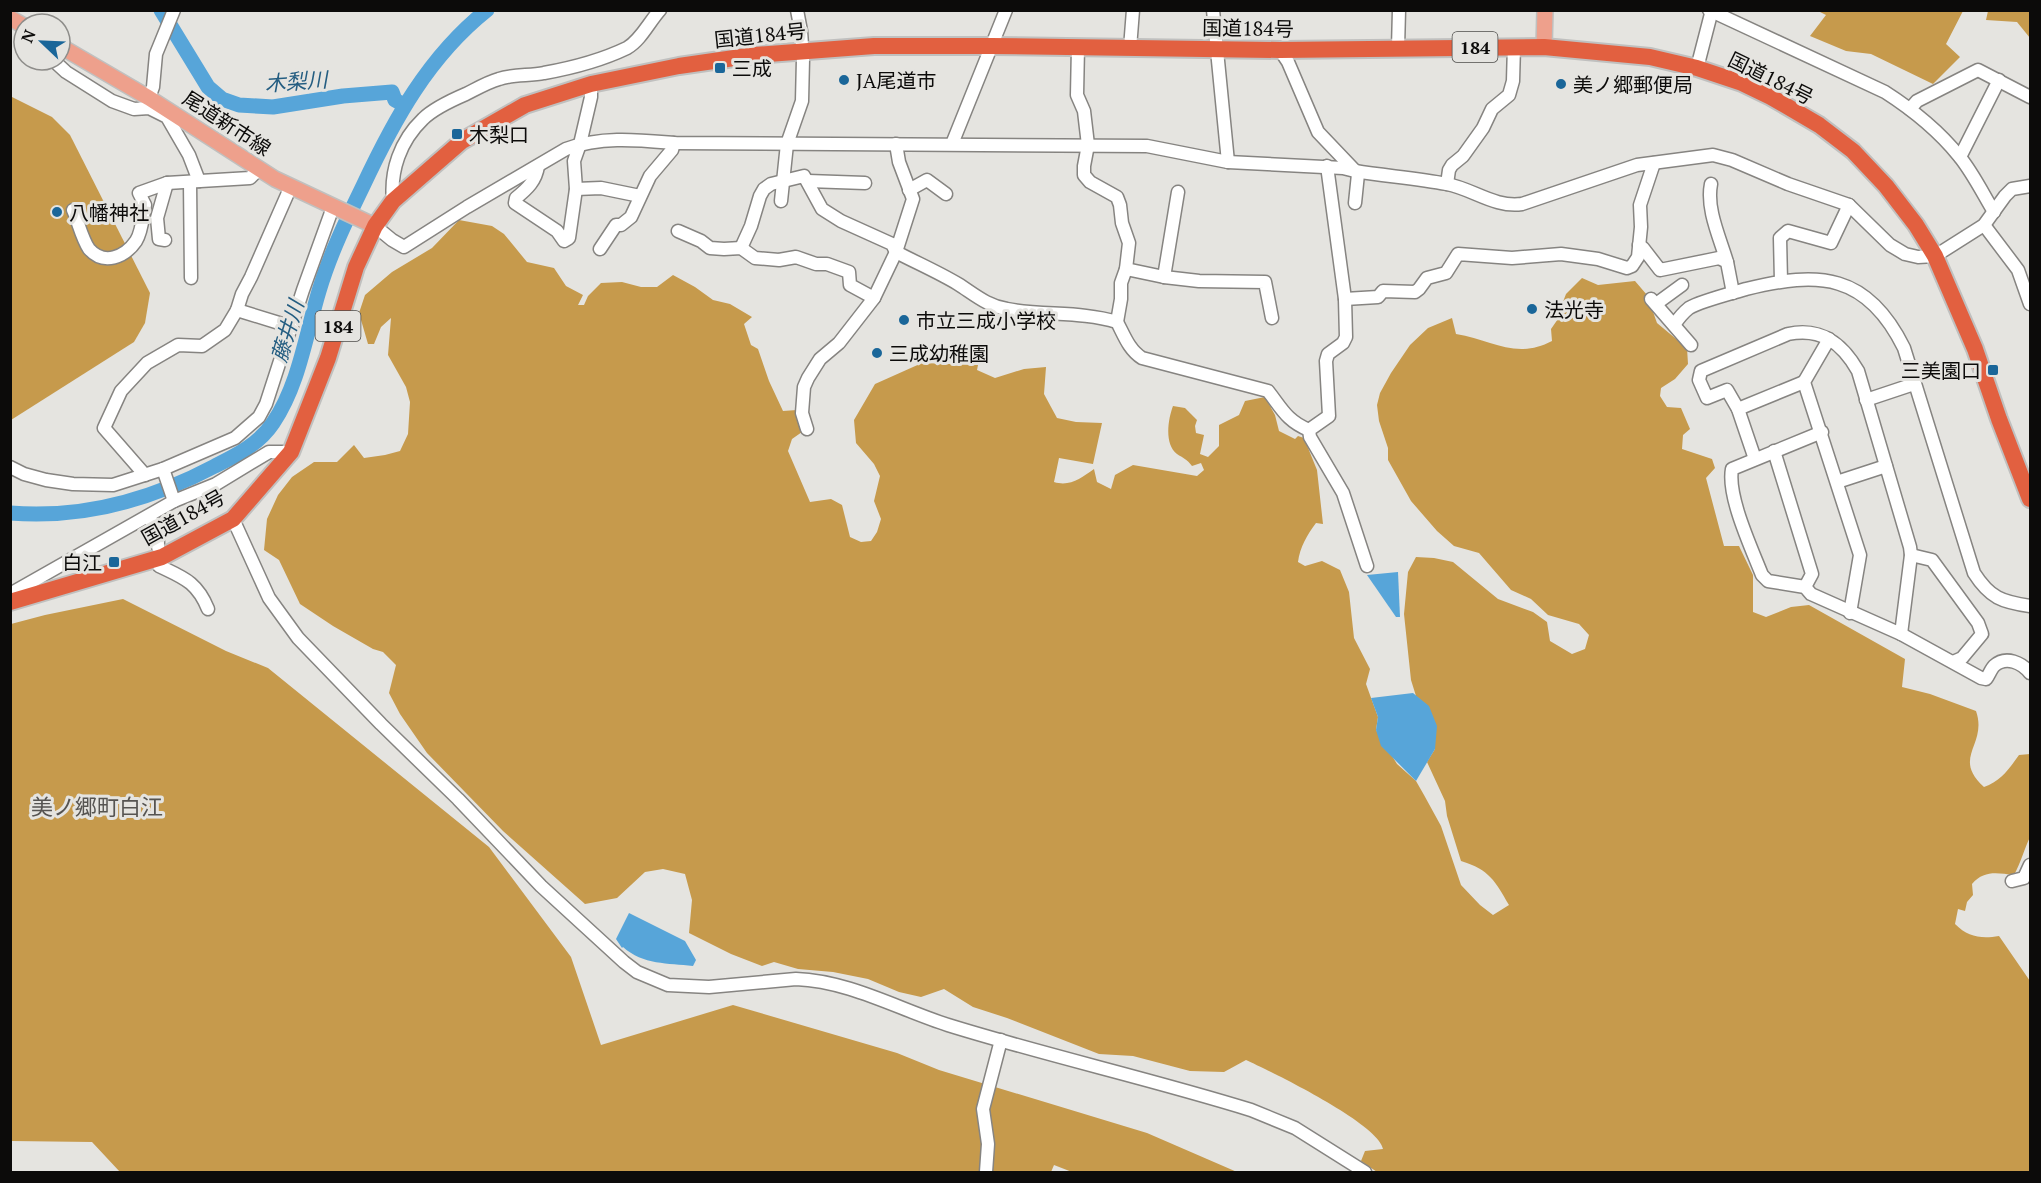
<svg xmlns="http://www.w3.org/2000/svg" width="2041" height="1183" font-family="'PT Serif','Noto Sans JP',serif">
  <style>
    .forest { fill: #c69a4c }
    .water { fill: #57a5d9 }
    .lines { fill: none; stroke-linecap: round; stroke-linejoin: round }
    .river { stroke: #57a5d9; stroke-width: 15 }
    .minor-casing { stroke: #868481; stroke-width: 15 }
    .major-casing { stroke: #c0c0bf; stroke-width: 18 }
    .highway-casing { stroke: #c0c0bf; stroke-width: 20 }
    .minor { stroke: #fff; stroke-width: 12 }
    .major { stroke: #eea08c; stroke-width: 15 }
    .highway { stroke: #e26040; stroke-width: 16 }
    .poi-dot { fill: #1a6699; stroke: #e5e4e0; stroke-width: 2 }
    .labels { text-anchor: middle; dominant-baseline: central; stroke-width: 6; stroke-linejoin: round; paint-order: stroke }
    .shield { fill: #e5e4e0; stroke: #4d4c4a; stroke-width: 1.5 }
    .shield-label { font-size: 18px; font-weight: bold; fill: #0c0b0a }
    .street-label { font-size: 20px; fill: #0c0b0a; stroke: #e5e4e0 }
    .poi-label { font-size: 20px; fill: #0c0b0a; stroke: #e5e4e0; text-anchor: start }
    .water-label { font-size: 21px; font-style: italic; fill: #245d81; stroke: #e5e4e0 }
    .quarter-label { font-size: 22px; fill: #565451; stroke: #e5e4e0 }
  </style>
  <rect width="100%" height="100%" fill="#e5e4e0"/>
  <g class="forest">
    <polygon points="1818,11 1963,11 1946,44 1960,57 1933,84 1871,54 1846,51 1810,36 1826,15"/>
    <polygon points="1988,11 2030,11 2030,38 2017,22 1986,20"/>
    <polygon points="10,96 52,117 70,135 150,293 145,323 134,342 11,420"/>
    <path d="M459 220 492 226 504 234 527 262 554 268 566 286 583 295 578 305H584L588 296 601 283 622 282 641 287H657L673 275 695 287 713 300 730 304 752 317 744 324 751 345 758 349 769 381 783 411 797 410 802 432 792 439 788 451 810 502 831 499 842 505 850 537 861 542 871 541 877 532 881 519 874 501 880 476 874 464 856 443 854 420 875 384 922 363 978 365 977 370 995 378 1024 369 1046 367 1044 394 1057 418 1076 422 1102 423 1093 464 1059 458 1054 482C1070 487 1081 478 1094 469L1097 482 1111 489 1115 475 1133 465 1197 476 1204 470 1201 463 1192 466C1187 459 1183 458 1177 454 1164 444 1168 419 1173 406L1185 408 1197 420 1195 426 1196 433 1204 435 1200 454 1208 457 1219 446V425L1239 415 1245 401 1265 397 1275 415 1279 431 1295 439 1298 436 1304 438 1317 470 1323 524 1316 523C1307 535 1300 547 1298 562L1305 566 1322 561 1340 570 1349 592 1354 638 1370 669 1366 684 1378 717 1376 730 1397 764 1416 781 1424 795 1441 826 1461 885 1480 905 1493 915 1509 905C1495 881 1490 870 1461 861L1447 816 1445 801 1427 762 1435 749 1429 707 1416 696 1411 680 1404 614 1408 572 1416 557 1434 558 1453 562 1498 599 1533 612 1547 622 1550 641 1572 654 1585 649 1589 635 1579 624 1548 615 1531 599 1511 590 1479 553 1454 546 1437 531 1411 501 1388 460V448L1379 421 1377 405 1380 393 1391 373 1410 345 1428 328 1452 318 1456 334C1492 340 1516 360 1552 341L1551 329 1560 316 1561 307 1566 294 1582 278 1598 285 1635 281 1647 295 1657 323 1687 348 1688 364 1675 379 1661 388 1660 396 1667 407 1681 408 1690 429 1683 435 1682 449 1712 459 1715 468 1706 478 1724 546H1739L1753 575V612L1766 617 1791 607 1809 605 1905 659 1902 687 1930 694 1976 711C1988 745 1951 757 1984 787 2001 781 2009 769 2019 755L2030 754V837C2024 850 2021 862 2014 875 1997 873 1984 870 1972 884L1973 895 1967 902 1965 911 1958 909 1955 924C1968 937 1981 939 1999 936L2030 981V1172H1377L1361 1161 1365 1151 1383 1149C1379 1124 1272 1072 1246 1060L1224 1072 1190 1071 1133 1056 1099 1054 1007 1018 973 1007 944 989 921 997 899 992 868 979 833 972 798 969 774 962 762 966 731 954 689 933 692 900 685 874 663 869 645 872 617 898 585 904 503 831 427 753 400 714 389 693 396 665 383 652 373 649 333 626 300 604 279 560 264 550 267 519 278 495 292 477 314 462H337L354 445 364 458 385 455 400 451 408 434 410 402 406 387 388 355 391 318 381 327 374 344H368L359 313 365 295 392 272 432 248Z"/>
    <polygon points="123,599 226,651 268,668 489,847 571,957 601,1045 733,1005 897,1053 939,1070 1147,1133 1237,1172 1072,1172 1054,1165 1051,1172 120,1172 92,1142 11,1141 11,624 45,615"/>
  </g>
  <g class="water">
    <polygon points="1398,572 1400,617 1396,617 1367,575"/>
    <polygon points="1413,693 1429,706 1437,726 1435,749 1416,781 1381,746 1376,730 1378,717 1371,698"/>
    <path d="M629 913 685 941 696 960 693 966C668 963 643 965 623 947L622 948 616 939Z"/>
  </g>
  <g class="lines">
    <g class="river">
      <polyline points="161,10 208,87 222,99 239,105 273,107 343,96 392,92 395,100 404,105"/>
      <path d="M10 513C84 519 151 500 215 466 237 455 259 444 273 423 299 385 306 334 319 291 330 254 346 221 363 186 394 120 428 57 487 10"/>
    </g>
    <g class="minor-casing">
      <g id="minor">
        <polyline points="1213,10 1228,162"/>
        <path d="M1709 10 1885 92C1913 110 1938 130 1959 156 1973 173 1983 194 1994 212"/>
        <polyline points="1078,47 1077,95 1084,111 1088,145 1084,166 1084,175 1090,182 1117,197 1120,205 1122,223 1129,243 1126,269 1121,283 1121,299 1117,322"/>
        <polyline points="1130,48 1133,10"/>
        <polyline points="1398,48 1399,10"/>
        <polyline points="1280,50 1288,62 1318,132 1358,174 1355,203"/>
        <polyline points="53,60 66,72 112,101 134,109 149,108 167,117 189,155 199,181"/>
        <polyline points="1697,68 1712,10"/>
        <polyline points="149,98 153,87 156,54 174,10"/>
        <polyline points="1910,109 1917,101 1978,70 2030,97"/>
        <polyline points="952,144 1006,10"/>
        <polyline points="1960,157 1999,80"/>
        <path d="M538 166C536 181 527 189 516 198L515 203 557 231 564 241 569 238 576 189 574 161 580 144 591 97V84"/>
        <polyline points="1327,166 1345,299 1346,337 1343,343 1328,354 1326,361 1329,416 1309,430 1310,437 1343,493 1367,566"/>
        <polyline points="808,181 865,183"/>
        <polyline points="190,182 191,278"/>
        <polyline points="1447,184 1449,170 1452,165 1463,156 1483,128 1492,109 1509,95 1513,81 1514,46"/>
        <path d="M1711 184C1706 209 1720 238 1727 262"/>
        <polyline points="576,189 601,188 640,196"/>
        <polyline points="909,190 927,180 946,194"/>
        <path d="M393 201C390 171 400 141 423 119 434 108 452 100 466 94 476 89 488 82 499 79 513 74 530 76 544 73 572 68 602 60 627 48 641 40 649 22 660 10"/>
        <polyline points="781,201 787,144 802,101 803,59 801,31 797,10"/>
        <path d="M73 210C78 221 82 239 89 249 104 266 125 257 136 241 142 232 143 216 145 205L139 193 167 183 250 178 259 169"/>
        <polyline points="1984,225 2018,270 2030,304"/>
        <path d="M375 226 392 240 404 247 467 207 566 149C602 136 638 140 674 143L1147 146 1228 162 1343 168 1355 171C1385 176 1416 178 1447 184 1473 189 1495 208 1522 204L1637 165 1713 155 1732 160 1788 184 1849 205 1890 245 1905 254 1918 257 1935 256 1984 225 2005 196 2012 189 2030 186"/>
        <polyline points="678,231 701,241 710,248 724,249 741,248 755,258 779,260 796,257 816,264 827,264 849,272 850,285 874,298"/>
        <polyline points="165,240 159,239 157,218 167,183"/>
        <polyline points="1639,245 1643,248 1660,270 1719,258 1727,262 1733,293"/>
        <path d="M741 248 751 226 760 196 764 189 771 184 804 176 822 209 841 221 892 244 896 252C917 263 938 272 958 284 974 294 987 306 1007 309 1043 316 1081 311 1117 322 1124 335 1129 350 1142 358L1268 391C1282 409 1287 421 1309 430"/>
        <polyline points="600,249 616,225 621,225 631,217 650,176 672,150 674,143"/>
        <polyline points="1126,269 1164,277 1199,281 1265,282 1272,318"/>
        <polyline points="1164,277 1178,192"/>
        <polyline points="1781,281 1780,238 1788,231 1831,243 1849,205"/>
        <polyline points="1345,299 1378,297 1383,291 1415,292 1419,289 1427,278 1446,273 1458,254 1512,258 1561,254 1598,259 1627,268 1632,266 1638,257 1641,227 1640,205 1654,163"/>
        <polyline points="1651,299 1691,345"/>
        <polyline points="1656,304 1682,285"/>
        <polyline points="237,310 242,294 251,277 291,186"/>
        <path d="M1674 325C1678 319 1684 312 1689 308 1701 301 1733 293 1746 289 1819 271 1867 273 1904 348L1974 573C1990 598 2002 602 2030 606"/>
        <polyline points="1829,339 1804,382 1860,555 1850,613"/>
        <polyline points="1866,400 1914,384"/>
        <polyline points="1738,409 1804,382"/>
        <polyline points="807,429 802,413 804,387 808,378 820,359 839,343 874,298 896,252 913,199 899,162 896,144"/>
        <path d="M1822 432 1732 469C1727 496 1751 547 1762 575L1768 581 1805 587 1811 594 1901 634 1981 678 1986 679C1989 675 1991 669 1994 666 2006 655 2022 663 2030 673"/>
        <polyline points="1774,451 1812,574 1805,587"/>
        <path d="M1755 459 1738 409 1727 390 1707 398 1699 380 1701 371 1788 334C1821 327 1842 343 1858 371L1910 547 1911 555 1901 634"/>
        <polyline points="10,467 24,474 46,480 73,484 113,485 163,469 235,438 259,417 266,404 303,290 333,207"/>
        <polyline points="163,469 174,501"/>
        <polyline points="145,475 104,428 121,391 147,363 178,345 202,346 225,330 237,310 292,327"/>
        <polyline points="1837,482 1886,466"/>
        <path d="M147 517C158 526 158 533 158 547"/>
        <path d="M233 519 269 598 298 638 381 724 458 799 541 886 624 962 637 972 668 985 709 987 796 979C849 981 898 1009 948 1025 1048 1056 1151 1079 1251 1110L1295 1128 1365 1172"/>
        <polyline points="1911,555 1932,560 1978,623 1982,634 1962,658 1953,662"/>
        <path d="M156 559 159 566C184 578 197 582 208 609"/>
        <polyline points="10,594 174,501 216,484 269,452 291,452"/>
        <polyline points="2012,881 2024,878 2030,865"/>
        <polyline points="986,1172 988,1144 983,1109 1001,1040"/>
      </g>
    </g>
    <g class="major-casing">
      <g id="major">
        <polyline points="10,18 24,26"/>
        <polyline points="60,46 149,98 275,179 375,226"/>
        <polyline points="1544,47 1545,10"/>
      </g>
    </g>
    <g class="highway-casing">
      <polyline id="highway" points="10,602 162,557 233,519 291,452 328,358 356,267 375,226 393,201 462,141 525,105 591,84 679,66 755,55 874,46 991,46 1280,50 1544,47 1650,57 1697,68 1742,83 1771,97 1819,125 1853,151 1886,186 1916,225 1935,256 1975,349 1999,419 2030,499"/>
    </g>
    <use href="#minor" class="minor"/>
    <use href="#major" class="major"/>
    <use href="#highway" class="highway"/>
  </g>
  <g class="poi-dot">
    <rect x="714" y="62" width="12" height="12" rx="3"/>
    <circle cx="844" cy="80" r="6"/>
    <circle cx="1561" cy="84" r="6"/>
    <rect x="451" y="128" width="12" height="12" rx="3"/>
    <circle cx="57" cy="212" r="6"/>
    <circle cx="1532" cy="309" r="6"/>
    <circle cx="904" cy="320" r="6"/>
    <circle cx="877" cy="353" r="6"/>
    <rect x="1987" y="364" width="12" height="12" rx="3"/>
    <rect x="108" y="556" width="12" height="12" rx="3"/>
  </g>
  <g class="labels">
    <g class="shield">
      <rect x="1452.5" y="32" width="45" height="30" rx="4.5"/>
      <rect x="315.5" y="311" width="45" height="30" rx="4.5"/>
    </g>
    <g class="shield-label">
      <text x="1475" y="47">184</text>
      <text x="338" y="326">184</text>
    </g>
    <g class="street-label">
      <text transform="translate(1248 28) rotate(1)">国道184号</text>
      <text transform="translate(760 35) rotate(-6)">国道184号</text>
      <text transform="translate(1771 78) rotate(26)">国道184号</text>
      <text transform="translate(227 123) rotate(33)">尾道新市線</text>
      <text transform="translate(183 517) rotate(-29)">国道184号</text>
    </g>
    <g class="poi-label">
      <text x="732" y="68">三成</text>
      <text x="856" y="80">JA尾道市</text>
      <text x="1573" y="84">美ノ郷郵便局</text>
      <text x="469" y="134">木梨口</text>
      <text x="69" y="212">八幡神社</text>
      <text x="1544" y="309">法光寺</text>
      <text x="916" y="320">市立三成小学校</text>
      <text x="889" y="353">三成幼稚園</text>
      <text x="1981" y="370" text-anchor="end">三美園口</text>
      <text x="102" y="562" text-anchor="end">白江</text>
    </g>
    <g class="water-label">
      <text transform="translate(296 81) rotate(-4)">木梨川</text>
      <text transform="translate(287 331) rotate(-73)">藤井川</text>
    </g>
    <g class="quarter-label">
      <text x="97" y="806">美ノ郷町白江</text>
    </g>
  </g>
  <rect width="2041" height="1183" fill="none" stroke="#0c0b0a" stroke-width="24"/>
  <g transform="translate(42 42) rotate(293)"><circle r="28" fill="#e5e4e0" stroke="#8e8d8a" stroke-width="1.5"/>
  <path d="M0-4.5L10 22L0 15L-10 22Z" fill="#1a6699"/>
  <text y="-9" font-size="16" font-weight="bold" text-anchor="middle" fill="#0c0b0a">N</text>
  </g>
</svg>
